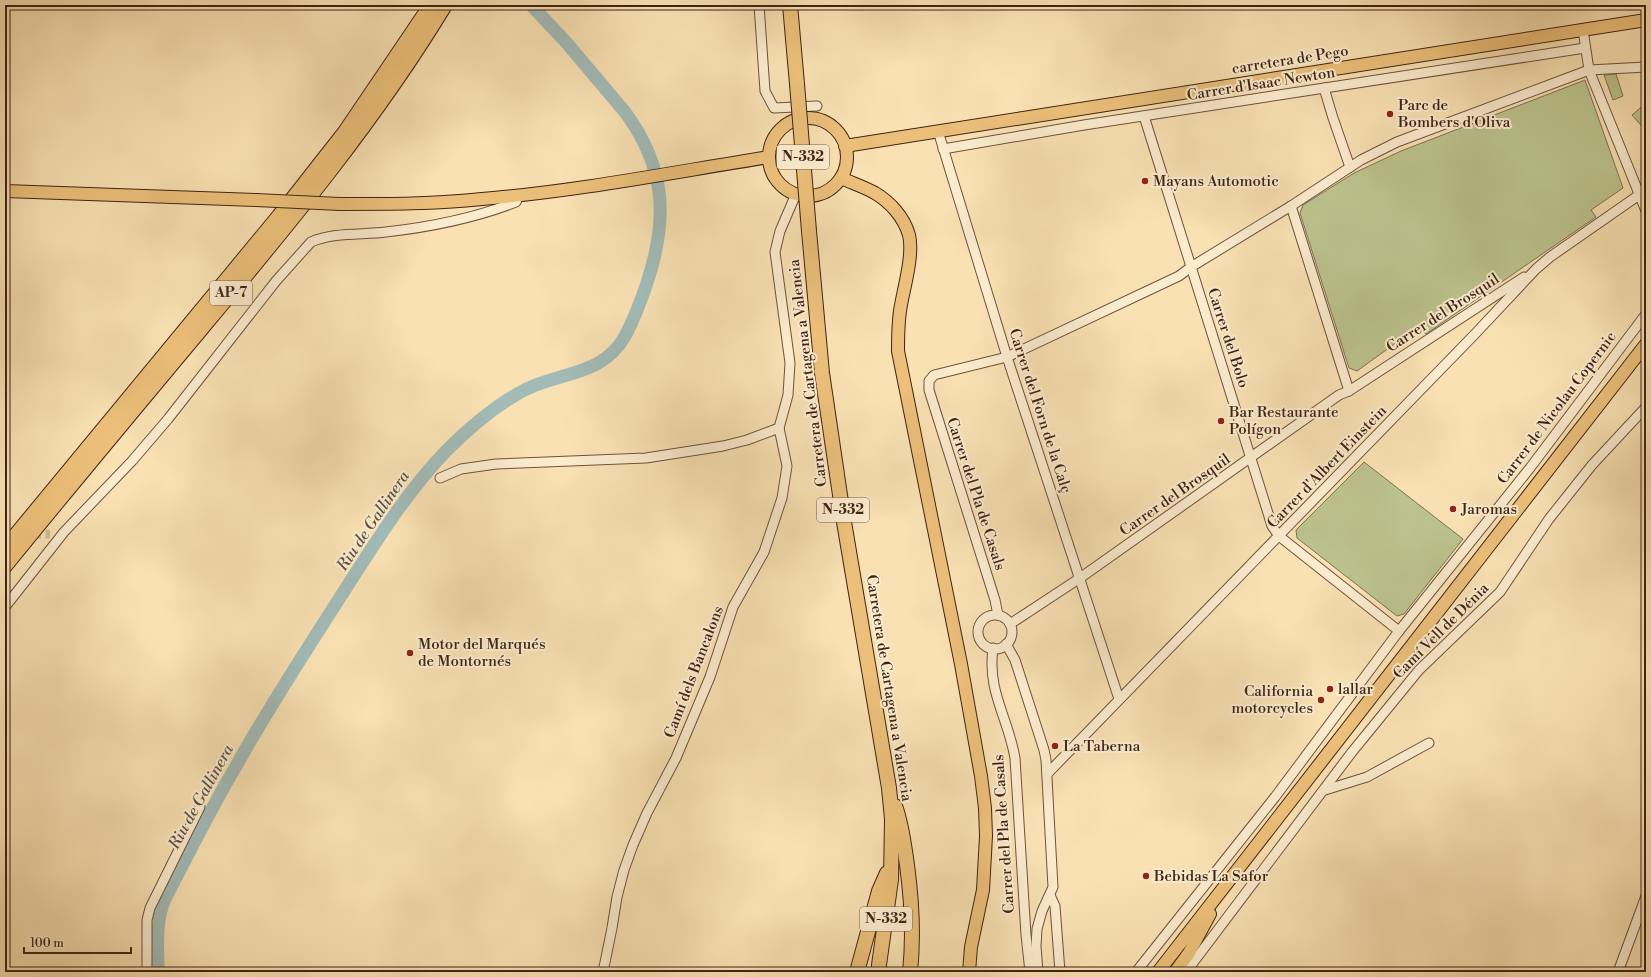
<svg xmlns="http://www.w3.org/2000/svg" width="1651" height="977" font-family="'Libre Bodoni',serif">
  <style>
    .green { fill: #bcc38e; stroke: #7e7352 }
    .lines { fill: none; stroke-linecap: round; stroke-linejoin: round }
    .stream { stroke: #7a7e77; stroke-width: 2 }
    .river { stroke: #a2bbb7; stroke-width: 13 }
    .minor-tunnel { stroke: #d4bb94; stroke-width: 9; stroke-dasharray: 9 4.5; stroke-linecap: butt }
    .minor-casing { stroke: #6e523d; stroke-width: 11 }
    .major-casing { stroke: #3f2316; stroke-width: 14 }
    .highway-casing { stroke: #3f2316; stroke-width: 16 }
    .minor { stroke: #fbecce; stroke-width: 9 }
    .major { stroke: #ecc07a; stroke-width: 12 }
    .highway { stroke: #ecc07a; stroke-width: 14 }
    .major-bridge-casing { stroke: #3f2316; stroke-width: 14; stroke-linecap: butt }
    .highway-bridge-casing { stroke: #3f2316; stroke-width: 16; stroke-linecap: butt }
    .major-bridge { stroke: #ecc07a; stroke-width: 12 }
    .highway-bridge { stroke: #ecc07a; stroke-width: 14 }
    .poi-dot { fill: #8f2418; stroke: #fbecce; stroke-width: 1.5 }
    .labels { text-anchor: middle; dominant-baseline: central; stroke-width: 4; stroke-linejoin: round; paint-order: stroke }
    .shield { fill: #fbecce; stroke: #775f4d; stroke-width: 1 }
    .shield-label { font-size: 14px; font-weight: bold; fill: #3f2316 }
    .street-label { font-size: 15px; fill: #3f2316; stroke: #fbecce }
    .poi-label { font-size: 15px; fill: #3f2316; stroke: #fbecce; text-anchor: start }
    .water-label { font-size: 16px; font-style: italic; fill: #5d5146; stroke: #fbecce }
  </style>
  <rect width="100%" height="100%" fill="#f9e1b3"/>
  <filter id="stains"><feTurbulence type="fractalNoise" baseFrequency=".005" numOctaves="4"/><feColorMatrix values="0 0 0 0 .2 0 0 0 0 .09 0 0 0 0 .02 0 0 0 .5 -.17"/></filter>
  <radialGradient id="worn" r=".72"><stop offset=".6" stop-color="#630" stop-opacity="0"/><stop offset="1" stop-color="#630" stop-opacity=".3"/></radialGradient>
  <g class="green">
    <polygon points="1616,74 1623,96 1613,100 1604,75"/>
    <polygon points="1585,80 1623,188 1591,210 1596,217 1426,334 1418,327 1357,371 1349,368 1300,213 1303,205 1354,173 1401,151"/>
    <polygon points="1646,103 1646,131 1632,115"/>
    <polygon points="1364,462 1463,539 1404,614 1397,616 1297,538 1296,530"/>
  </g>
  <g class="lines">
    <polyline class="stream" points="542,5 546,21"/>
    <path class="river" d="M158 972C158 948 155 922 165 899 188 855 210 810 235 768 267 710 303 655 339 599 372 548 403 496 446 451 468 429 492 408 519 393 556 371 602 378 625 336 634 320 640 303 646 286 668 221 667 169 625 112L565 41 531 5"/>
    <polyline class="minor-tunnel" points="5,534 50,534"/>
    <g class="minor-casing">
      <g id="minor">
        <polyline points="759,5 765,91 774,108 817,106"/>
        <polyline points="1583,30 1589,70 1646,211"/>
        <polyline points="1324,88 1333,118 1350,167"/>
        <polyline points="1144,116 1272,526 1279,536 1399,631"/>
        <polyline points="938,131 1007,357 1119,699"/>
        <polyline points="943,149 1084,125 1585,48"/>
        <polyline points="1291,206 1349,391"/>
        <polyline points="440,478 461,469 496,464 646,458 723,446 747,440 779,428"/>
        <path d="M5 607 64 532 132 461 168 419 276 281 311 242C334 232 361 235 386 232 430 227 475 218 516 202L519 195"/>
        <polyline points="998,615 995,600 929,390 929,381 934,375 1007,357 1179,276 1191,267 1291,206 1361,160 1397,142 1589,70 1646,67"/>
        <circle cx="995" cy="632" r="17"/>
        <polyline points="1010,624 1080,578 1339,395 1349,391 1524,277"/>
        <polyline points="1006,644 1015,660 1044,750 1046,760 1053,887 1042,911 1037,929 1036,946 1038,972"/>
        <path d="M993 648C987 692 1008 717 1015 758L1026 935 1030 972"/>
        <polyline points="1047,774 1474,335 1536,269 1550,257 1639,195"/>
        <polyline points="1325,790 1367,777 1429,743"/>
        <polyline points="1050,895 1055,906 1060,972"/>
        <polyline points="147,972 147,920 150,908 200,807"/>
        <polyline points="603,972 612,928 617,897 624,870 633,845 647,813 676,758 710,677 733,607 764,552 782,498 787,466 779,428 788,395 790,363 775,252 780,231 796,194"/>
        <polyline points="1136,972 1275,797 1399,631 1530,468 1646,314"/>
        <polyline points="1186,972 1352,752 1419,670 1500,592 1549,519 1592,465 1646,407"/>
        <polyline points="1618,972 1646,896"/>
      </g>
    </g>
    <g class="major-casing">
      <g id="major">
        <circle cx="808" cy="157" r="39"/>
        <polyline points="845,146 1646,20"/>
        <path d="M841 178C852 183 864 187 875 193 890 202 904 217 909 235 914 256 903 290 900 311 898 325 898 337 898 351L961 664 981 776 985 808 986 836 983 890 971 947 969 972"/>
        <polyline points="5,191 256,200"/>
        <path d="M340 204C388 204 435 204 482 199 579 191 674 172 769 157"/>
        <polyline points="1158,972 1646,344"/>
        <polyline points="1175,972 1189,953 1210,914"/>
      </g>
    </g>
    <g class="highway-casing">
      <g id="highway">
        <polyline points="790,5 797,84"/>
        <polyline points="809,231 822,373 844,522 889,788 892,819 891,880 878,972"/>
        <polyline points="5,548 279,216 345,132 431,5"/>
        <path d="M5 566C70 486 136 407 202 328 288 225 375 121 445 5"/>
        <path d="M895 806C902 825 904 845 907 865 912 902 914 935 910 972"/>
        <polyline points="857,972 879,891 887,873"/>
      </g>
    </g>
    <use href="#minor" class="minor"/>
    <use href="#major" class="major"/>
    <use href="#highway" class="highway"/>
    <g class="major-bridge-casing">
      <polyline id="major-bridge" points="256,200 340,204"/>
    </g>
    <g class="highway-bridge-casing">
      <polyline id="highway-bridge" points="797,84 809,231"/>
    </g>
    <use href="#major-bridge" class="major-bridge"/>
    <use href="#highway-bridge" class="highway-bridge"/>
  </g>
  <g class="poi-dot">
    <circle cx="1390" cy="114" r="4"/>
    <circle cx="1145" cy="181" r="4"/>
    <circle cx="1221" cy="421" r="4"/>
    <circle cx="1453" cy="509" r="4"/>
    <circle cx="410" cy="653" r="4"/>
    <circle cx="1330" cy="689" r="4"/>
    <circle cx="1321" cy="700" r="4"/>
    <circle cx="1055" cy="746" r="4"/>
    <circle cx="1146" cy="876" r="4"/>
  </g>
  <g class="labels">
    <g class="shield">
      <rect x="777" y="145" width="52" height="24" rx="3"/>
      <rect x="210" y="281" width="42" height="24" rx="3"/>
      <rect x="817" y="498" width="52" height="24" rx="3"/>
      <rect x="860" y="907" width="52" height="24" rx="3"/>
    </g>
    <g class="shield-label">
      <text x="803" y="157">N-332</text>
      <text x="231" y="293">AP-7</text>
      <text x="843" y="510">N-332</text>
      <text x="886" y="919">N-332</text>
    </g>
    <g class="street-label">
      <text transform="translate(1290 60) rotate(-9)">carretera de Pego</text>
      <text transform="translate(1261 84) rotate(-9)">Carrer d'Isaac Newton</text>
      <text transform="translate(1443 313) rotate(-33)">Carrer del Brosquil</text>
      <text transform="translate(1228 338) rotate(72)">Carrer del Bolo</text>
      <text transform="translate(808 373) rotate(-97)">Carretera de Cartagena a Valencia</text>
      <text transform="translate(1557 408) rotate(-53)">Carrer de Nicolau Copernic</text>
      <text transform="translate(1040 411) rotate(72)">Carrer del Forn de la Calç</text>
      <text transform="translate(1327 467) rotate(-46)">Carrer d'Albert Einstein</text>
      <text transform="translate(976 494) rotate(72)">Carrer del Pla de Casals</text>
      <text transform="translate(1175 495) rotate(-35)">Carrer del Brosquil</text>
      <text transform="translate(1441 631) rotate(-45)">Camí Vell de Dénia</text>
      <text transform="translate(694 672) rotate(-69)">Camí dels Bancalons</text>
      <text transform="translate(889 688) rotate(81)">Carretera de Cartagena a Valencia</text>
      <text transform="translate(1004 834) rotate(-94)">Carrer del Pla de Casals</text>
    </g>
    <g class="poi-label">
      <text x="1398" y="105">Parc de<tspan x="1398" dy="17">Bombers d'Oliva</tspan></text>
      <text x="1153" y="181">Mayans Automotic</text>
      <text x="1229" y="412">Bar Restaurante<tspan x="1229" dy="17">Polígon</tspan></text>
      <text x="1461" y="509">Jaromas</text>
      <text x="418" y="644">Motor del Marqués<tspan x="418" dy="17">de Montornés</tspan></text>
      <text x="1338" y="689">lallar</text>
      <text x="1313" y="691" text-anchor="end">California<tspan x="1313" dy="17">motorcycles</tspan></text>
      <text x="1063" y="746">La Taberna</text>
      <text x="1154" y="876">Bebidas La Safor</text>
    </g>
    <g class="water-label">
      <text transform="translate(373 521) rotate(-56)">Riu de Gallinera</text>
      <text transform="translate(201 797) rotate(-61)">Riu de Gallinera</text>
    </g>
  </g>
  <rect width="1651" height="977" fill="none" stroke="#f9e1b3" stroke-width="20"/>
  <rect x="6" y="6" width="1639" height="965" fill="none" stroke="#3f2316" stroke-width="2"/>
  <rect x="10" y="10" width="1631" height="957" fill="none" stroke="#3f2316"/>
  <path d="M24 947v6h107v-6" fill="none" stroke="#3f2316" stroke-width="2"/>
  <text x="30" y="947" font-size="12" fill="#3f2316" stroke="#fbecce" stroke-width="3" paint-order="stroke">100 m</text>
  <rect width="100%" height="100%" filter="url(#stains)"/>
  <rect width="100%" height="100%" fill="url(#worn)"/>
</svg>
